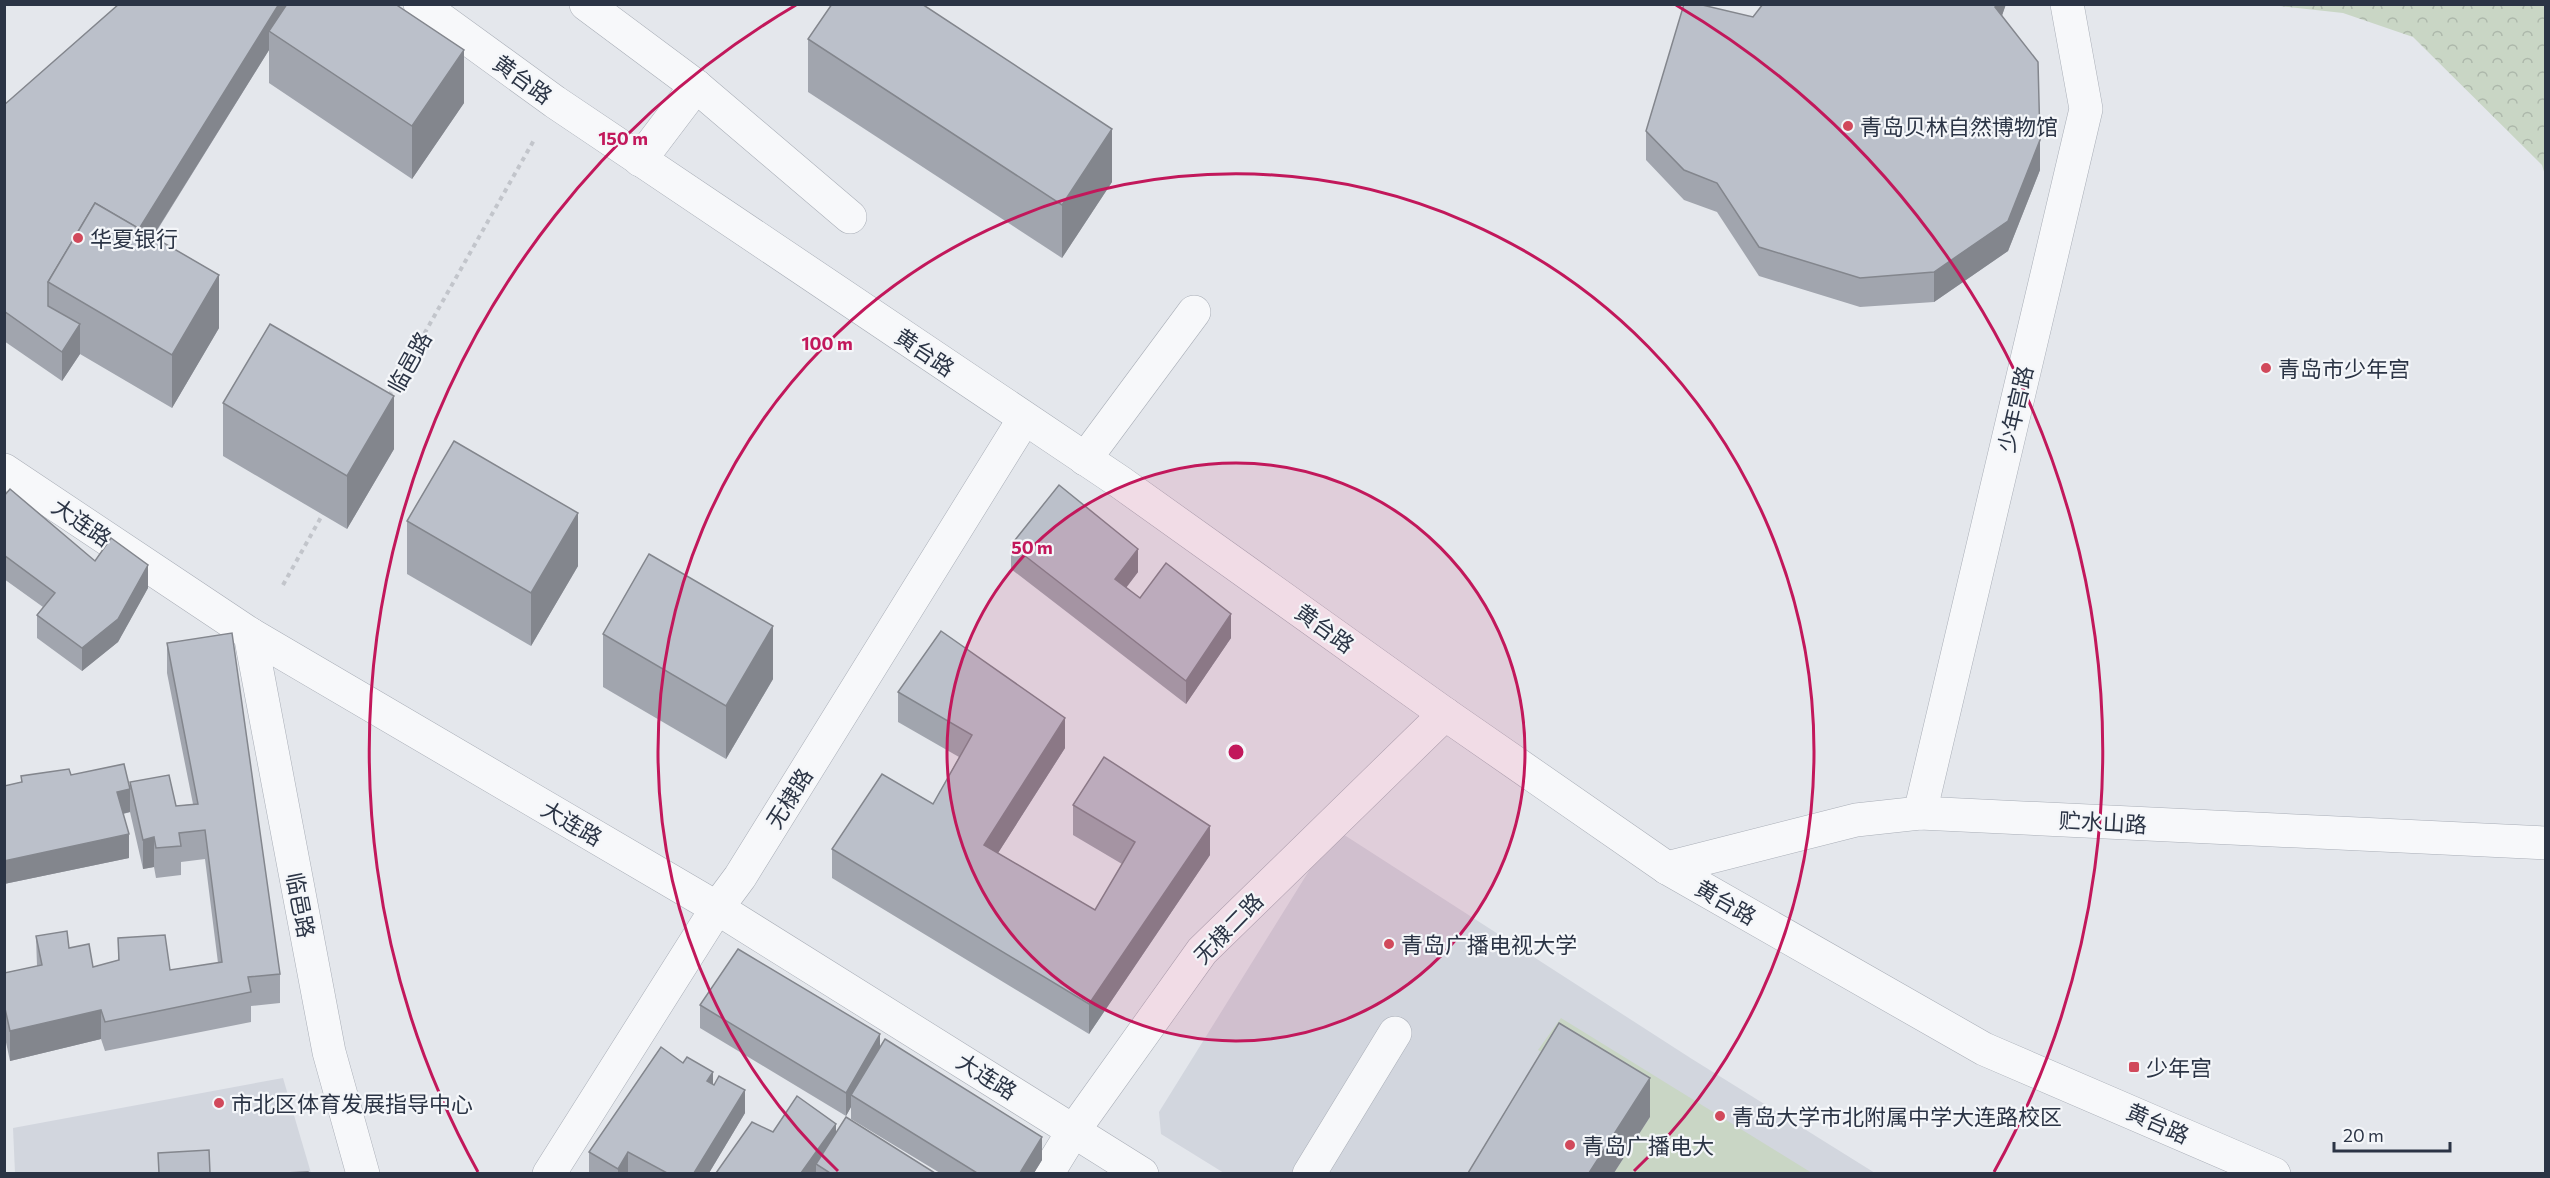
<svg xmlns="http://www.w3.org/2000/svg" width="2550" height="1178" font-family="Commissioner,'Noto Sans SC',sans-serif">
  <style>
    .built { fill: #d2d6de }
    .forest { fill: url(#forest-crowns) }
    .pitch { fill: #c9d6c5 }
    .lines { fill: none; stroke-linecap: round; stroke-linejoin: round }
    .minor-casing { stroke: #a9aeb7; stroke-width: 34 }
    .path { stroke: #c2c5cb; stroke-width: 4; stroke-dasharray: 4.5 4.5; stroke-linecap: butt }
    .minor { stroke: #f7f8fa; stroke-width: 33 }
    .wall { fill: #a1a5ae }
    .shaded-wall { fill: #83868d }
    .building { fill: #bbc0ca; stroke: #83868d; stroke-width: 1.5 }
    .ring { fill: none; stroke: #c2185b; stroke-width: 3 }
    .poi-dot { fill: #d1495b; stroke: #f4f6f9; stroke-width: 2 }
    .labels { text-anchor: middle; dominant-baseline: central; stroke-width: 4.5; stroke-linejoin: round; paint-order: stroke }
    .street-label { font-size: 22px; fill: #2b3445; stroke: #f4f6f9 }
    .poi-label { font-size: 22px; fill: #2b3445; stroke: #f4f6f9; text-anchor: start }
    .centre { fill: #c2185b; stroke: #f4f6f9; stroke-width: 3 }
    .ring-label { font-size: 18px; text-anchor: middle; font-weight: bold; fill: #c2185b; stroke: #f4f6f9; stroke-width: 4.5; stroke-linejoin: round; paint-order: stroke }
  </style>
  <defs>
    <pattern id="forest-crowns" width="20" height="18" patternUnits="userSpaceOnUse" patternTransform="scale(1.5)"><rect width="20" height="18" fill="#c9d6c5"/><path d="M2 6a3 3 0 1 1 6 0M12 15a3 3 0 1 1 6 0" fill="none" stroke="#adb8ab"/></pattern>
  </defs>
  <rect width="100%" height="100%" fill="#e4e7ec"/>
  <g class="built">
    <polygon points="1335,829 1692,1059 1875,1173 1224,1173 1161,1134 1159,1112"/>
    <polygon points="283,1078 311,1173 15,1173 13,1128"/>
  </g>
  <polygon class="forest" points="2271,5 2545,5 2545,175 2542,165 2413,37 2343,13"/>
  <polygon class="pitch" points="1561,1018 1812,1173 1614,1173 1650,1117 1538,1050"/>
  <g class="lines">
    <g class="minor-casing">
      <g id="minor">
        <polyline points="420,4 555,102 1120,482 1445,714 1667,868 1984,1049 2274,1174"/>
        <polyline points="586,4 696,86 850,217"/>
        <polyline points="640,160 696,86"/>
        <polyline points="1085,459 1194,312"/>
        <polyline points="4,470 250,634 717,908 1142,1174"/>
        <polyline points="250,634 329,1052 363,1174"/>
        <polyline points="1920,813 2086,109 2067,4"/>
        <polyline points="1667,868 1856,820 1920,813 2546,843"/>
        <polyline points="549,1174 717,908 740,877 1024,419"/>
        <polyline points="1047,1174 1074,1130 1202,951 1445,714"/>
        <polyline points="1309,1174 1395,1033"/>
      </g>
    </g>
    <g class="path">
      <polyline points="389,396 534,140"/>
      <polyline points="283,585 325,510"/>
    </g>
    <use href="#minor" class="minor"/>
  </g>
  <g class="wall">
    <polygon points="119,4 395,4 464,103 412,179 269,83 269,50 153,237 219,328 172,408 80,354 62,381 4,341 4,105"/>
    <polygon points="1763,4 2006,4 2002,15 2040,170 2008,251 1934,302 1860,307 1759,276 1717,212 1684,200 1646,160 1646,131 1753,17"/>
    <polygon points="808,39 1112,182 1062,258 808,92"/>
    <polygon points="223,403 394,449 347,529 223,456"/>
    <polygon points="4,496 95,561 148,588 118,642 82,671 37,638 37,615 43,607 4,579"/>
    <polygon points="407,521 578,566 531,646 407,574"/>
    <polygon points="1011,545 1138,572 1126,588 1140,598 1231,638 1186,704 1011,569"/>
    <polygon points="603,634 773,679 726,759 603,687"/>
    <polygon points="167,643 280,974 280,1003 251,1006 251,1022 105,1051 101,1039 10,1061 4,1033 4,973 37,966 36,936 69,948 93,967 118,960 118,938 170,970 218,963 205,859 181,862 181,875 156,878 154,867 143,869 130,812 123,814 129,858 4,884 4,786 21,782 21,776 71,775 130,789 130,782 176,806 193,804 167,673"/>
    <polygon points="898,692 1065,748 998,853 1095,910 1122,864 1073,835 1073,805 1210,855 1089,1034 832,878 832,849 933,804 959,757 898,722"/>
    <polygon points="700,1005 880,1048 1042,1160 1034,1173 940,1173 851,1119 851,1107 846,1116 700,1028"/>
    <polygon points="713,1085 745,1113 709,1173 589,1173 589,1152"/>
    <polygon points="773,1132 836,1134 935,1173 716,1173"/>
  </g>
  <g class="shaded-wall">
    <polygon points="279,4 298,4 269,31 269,50 128,276 128,246"/>
    <polygon points="1996,4 2006,4 1995,36 1995,7"/>
    <polygon points="464,50 464,103 412,179 412,126"/>
    <polygon points="1112,129 1112,182 1062,258 1062,205"/>
    <polygon points="2040,140 2040,170 2008,251 1934,302 1934,272"/>
    <polygon points="219,275 219,328 172,408 172,355"/>
    <polygon points="80,324 80,354 62,381 62,352"/>
    <polygon points="394,396 394,449 347,529 347,476"/>
    <polygon points="578,513 578,566 531,646 531,593"/>
    <polygon points="1138,549 1138,572 1115,602 1115,579"/>
    <polygon points="148,565 148,588 118,642 82,671 82,648"/>
    <polygon points="1231,614 1231,638 1186,704 1186,681"/>
    <polygon points="773,626 773,679 726,759 726,706"/>
    <polygon points="1065,718 1065,748 984,875 984,845"/>
    <polygon points="130,789 130,812 117,815 117,792"/>
    <polygon points="1210,826 1210,855 1089,1034 1089,1004"/>
    <polygon points="129,834 129,858 4,884 4,861"/>
    <polygon points="154,837 154,867 143,869 143,840"/>
    <polygon points="101,1010 101,1039 10,1061 10,1031"/>
    <polygon points="880,1034 880,1058 851,1095 851,1107 846,1116 846,1093"/>
    <polygon points="713,1072 713,1095 707,1081"/>
    <polygon points="1650,1078 1650,1117 1614,1173 1589,1173"/>
    <polygon points="745,1090 745,1113 709,1173 694,1173"/>
    <polygon points="836,1124 836,1147 816,1164 816,1173 801,1173"/>
    <polygon points="1042,1137 1042,1160 1034,1173 1020,1173"/>
    <polygon points="628,1152 628,1173 618,1173 618,1169"/>
  </g>
  <g class="building">
    <polygon points="119,4 279,4 139,229 95,203 48,282 48,306 80,324 62,352 4,311 4,105"/>
    <polygon points="287,4 395,4 464,50 412,126 269,31"/>
    <polygon points="832,4 922,4 1112,129 1062,205 808,39"/>
    <polygon points="1684,4 1698,4 1753,17 1763,4 1996,4 1995,7 2038,62 2040,140 2008,221 1934,272 1860,278 1759,247 1717,183 1684,170 1646,131"/>
    <polygon points="95,203 219,275 172,355 48,282"/>
    <polygon points="270,324 394,396 347,476 223,403"/>
    <polygon points="454,441 578,513 531,593 407,521"/>
    <polygon points="1059,485 1138,549 1115,579 1140,598 1166,563 1231,614 1186,681 1011,545"/>
    <polygon points="10,489 95,561 111,538 148,565 118,619 82,648 37,615 55,593 4,555 4,496"/>
    <polygon points="649,554 773,626 726,706 603,634"/>
    <polygon points="941,631 1065,718 984,845 1095,910 1135,842 1073,805 1104,757 1210,826 1089,1004 832,849 882,774 933,804 972,735 898,692"/>
    <polygon points="232,633 280,974 248,977 251,992 105,1022 101,1010 10,1031 4,1004 4,973 42,965 36,936 67,931 69,948 89,944 93,967 119,960 118,938 165,935 170,970 222,962 205,830 179,833 181,846 156,848 154,837 143,840 130,782 169,775 176,806 198,804 167,643"/>
    <polygon points="124,764 130,789 117,792 129,834 4,861 4,786 22,782 21,776 69,769 71,775"/>
    <polygon points="738,949 880,1034 846,1093 700,1005"/>
    <polygon points="1559,1023 1650,1078 1589,1173 1468,1173"/>
    <polygon points="885,1039 1042,1137 1020,1173 977,1173 851,1095"/>
    <polygon points="661,1047 683,1063 687,1057 713,1072 707,1081 714,1085 719,1076 745,1090 694,1173 667,1173 628,1152 618,1169 589,1152"/>
    <polygon points="797,1096 836,1124 801,1173 716,1173 752,1122 773,1132"/>
    <polygon points="846,1117 935,1173 830,1173 816,1164"/>
    <polygon points="209,1150 210,1173 159,1173 158,1153"/>
    <polygon points="308,1172 309,1173 284,1173"/>
  </g>
  <circle cx="1236" cy="752" r="289" fill="#c2185b" fill-opacity=".12"/>
  <g class="ring">
    <circle cx="1236" cy="752" r="289"/>
    <path d="M838 1171A578 578 0 1 1 1634 1171"/>
    <path d="M478 1172A867 867 0 0 1 796 5M1676 5A867 867 0 0 1 1994 1172"/>
  </g>
  <g class="poi-dot">
    <circle cx="1848" cy="126" r="6"/>
    <circle cx="78" cy="238" r="6"/>
    <circle cx="2266" cy="368" r="6"/>
    <circle cx="1389" cy="944" r="6"/>
    <rect x="2128" y="1061" width="12" height="12" rx="3"/>
    <circle cx="219" cy="1103" r="6"/>
    <circle cx="1720" cy="1116" r="6"/>
    <circle cx="1570" cy="1145" r="6"/>
  </g>
  <g class="labels">
    <g class="street-label">
      <text transform="translate(523 79) rotate(36)">黄台路</text>
      <text transform="translate(925 352) rotate(34)">黄台路</text>
      <text transform="translate(409 362) rotate(-61)">临邑路</text>
      <text transform="translate(2015 409) rotate(-77)">少年宫路</text>
      <text transform="translate(82 522) rotate(34)">大连路</text>
      <text transform="translate(1325 628) rotate(36)">黄台路</text>
      <text transform="translate(789 798) rotate(-58)">无棣路</text>
      <text transform="translate(2103 822) rotate(3)">贮水山路</text>
      <text transform="translate(572 823) rotate(30)">大连路</text>
      <text transform="translate(1726 902) rotate(30)">黄台路</text>
      <text transform="translate(301 905) rotate(79)">临邑路</text>
      <text transform="translate(1228 928) rotate(-46)">无棣二路</text>
      <text transform="translate(987 1076) rotate(32)">大连路</text>
      <text transform="translate(2158 1123) rotate(24)">黄台路</text>
    </g>
    <g class="poi-label">
      <text x="1860" y="126">青岛贝林自然博物馆</text>
      <text x="90" y="238">华夏银行</text>
      <text x="2278" y="368">青岛市少年宫</text>
      <text x="1401" y="944">青岛广播电视大学</text>
      <text x="2146" y="1067">少年宫</text>
      <text x="231" y="1103">市北区体育发展指导中心</text>
      <text x="1732" y="1116">青岛大学市北附属中学大连路校区</text>
      <text x="1582" y="1145">青岛广播电大</text>
    </g>
  </g>
  <circle cx="1236" cy="752" r="9" class="centre"/>
  <g class="ring-label">
    <text x="623" y="145">150 m</text>
    <text x="827" y="350">100 m</text>
    <text x="1032" y="554">50 m</text>
  </g>
  <rect width="2550" height="1178" fill="none" stroke="#2b3445" stroke-width="12"/>
  <path d="M2334 1142v9h116v-9" fill="none" stroke="#2b3445" stroke-width="3"/>
  <text x="2343" y="1142" font-size="18" fill="#2b3445" stroke="#f4f6f9" stroke-width="4.5" paint-order="stroke">20 m</text>
</svg>
